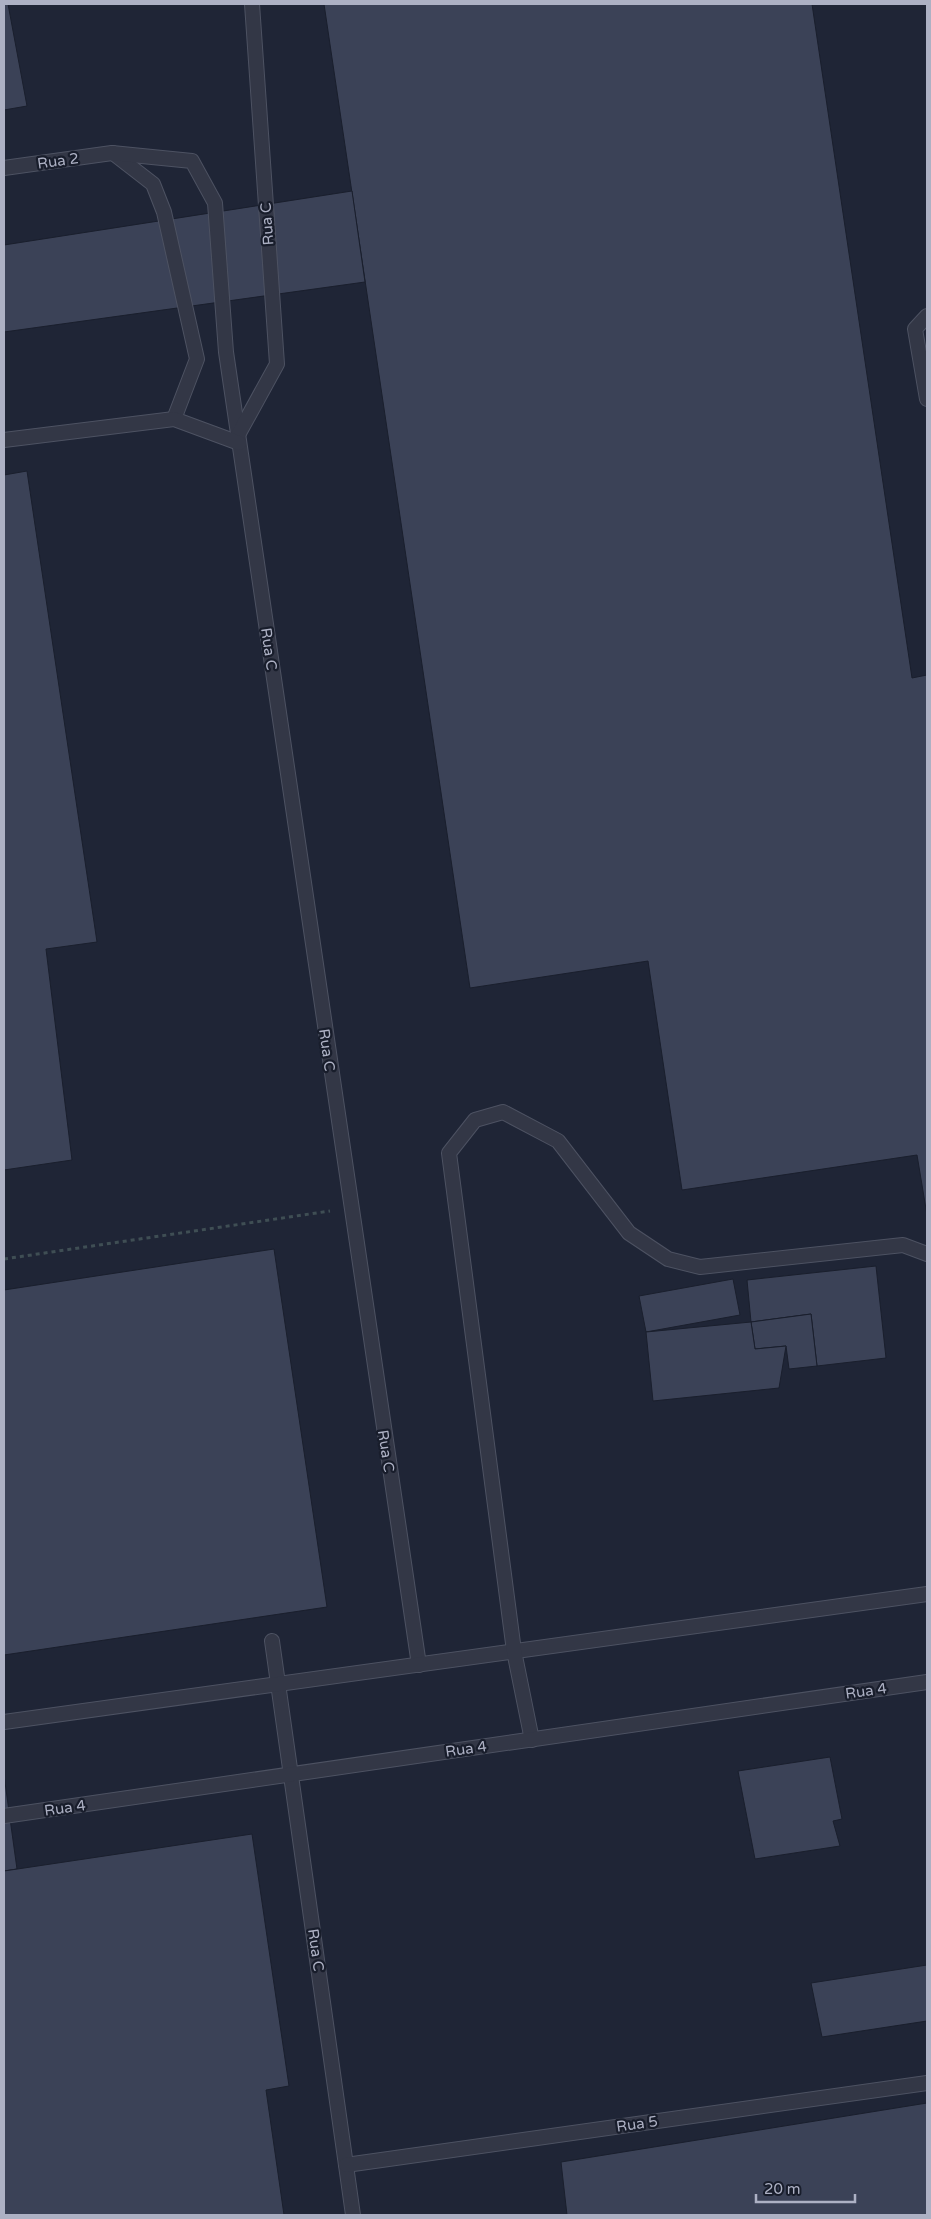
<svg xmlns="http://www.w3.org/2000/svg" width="931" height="2219" font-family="'Varela Round',sans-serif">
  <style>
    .building { fill: #3b4257; stroke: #1a1f2d }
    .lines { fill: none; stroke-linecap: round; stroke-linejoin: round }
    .service-casing { stroke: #4d5262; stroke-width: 16 }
    .path { stroke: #3f4e54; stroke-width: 3; stroke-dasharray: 4 4; stroke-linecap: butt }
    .service { stroke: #333746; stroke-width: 14 }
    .labels { text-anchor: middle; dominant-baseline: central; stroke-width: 4.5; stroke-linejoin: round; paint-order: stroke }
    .street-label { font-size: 15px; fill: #adb1c4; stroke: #181d2b }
  </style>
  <rect width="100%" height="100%" fill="#1f2536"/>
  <g class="building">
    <polygon points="4,4 8,4 27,106 4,110"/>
    <polygon points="324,4 812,4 912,678 927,675 927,1215 917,1155 682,1190 648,961 470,988"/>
    <polygon points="352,191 365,282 4,332 4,245"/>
    <polygon points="27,471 97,942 46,949 72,1160 4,1170 4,475"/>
    <polygon points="274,1249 327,1607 4,1655 4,1290"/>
    <polygon points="876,1266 886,1358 817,1366 811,1314 751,1322 747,1280"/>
    <polygon points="733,1279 740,1315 646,1332 639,1296"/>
    <polygon points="811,1314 817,1366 789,1369 786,1346 755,1349 751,1322"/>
    <polygon points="751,1322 755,1349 786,1346 779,1388 653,1401 646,1332"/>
    <polygon points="830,1757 842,1819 833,1821 840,1846 755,1859 738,1771"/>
    <polygon points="4,1775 17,1869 4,1871"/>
    <polygon points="252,1834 289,2086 266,2090 284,2215 4,2215 4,1871"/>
    <polygon points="927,1965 927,2021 822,2037 811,1983"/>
    <polygon points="927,2103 927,2215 567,2215 561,2162"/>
  </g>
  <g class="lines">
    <g class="service-casing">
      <g id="service">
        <polyline points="113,153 153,184 164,212 197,359 174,419"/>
        <polyline points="4,168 112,153 192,161 215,203 226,352 419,1665"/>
        <polyline points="927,316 915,329 927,399"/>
        <polyline points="238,435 277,364 252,4"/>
        <polyline points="4,440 174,419 239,443"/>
        <polyline points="272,1641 353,2215"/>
        <polyline points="4,1722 927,1594"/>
        <polyline points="532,1740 514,1651 449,1153 475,1120 503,1112 558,1141 629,1233 668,1259 700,1267 903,1245 927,1254"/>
        <polyline points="4,1816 927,1682"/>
        <polyline points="346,2165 927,2083"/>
      </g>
    </g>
    <polyline class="path" points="4,1259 330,1211"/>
    <use href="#service" class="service"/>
  </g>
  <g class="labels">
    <g class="street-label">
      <text transform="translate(58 161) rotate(-8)">Rua 2</text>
      <text transform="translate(267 224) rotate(-94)">Rua C</text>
      <text transform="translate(269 649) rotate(82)">Rua C</text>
      <text transform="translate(327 1050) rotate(82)">Rua C</text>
      <text transform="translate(386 1451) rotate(81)">Rua C</text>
      <text transform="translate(866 1691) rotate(-8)">Rua 4</text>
      <text transform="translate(466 1749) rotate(-8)">Rua 4</text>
      <text transform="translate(65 1808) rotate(-8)">Rua 4</text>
      <text transform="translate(316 1950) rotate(82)">Rua C</text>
      <text transform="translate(637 2124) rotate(-8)">Rua 5</text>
    </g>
  </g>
  <rect width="931" height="2219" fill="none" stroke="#adb1c4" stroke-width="10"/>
  <path d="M756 2194v8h99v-8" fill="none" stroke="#adb1c4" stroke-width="2.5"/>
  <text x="764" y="2194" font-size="15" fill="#adb1c4" stroke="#181d2b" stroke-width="4" paint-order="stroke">20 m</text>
</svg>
